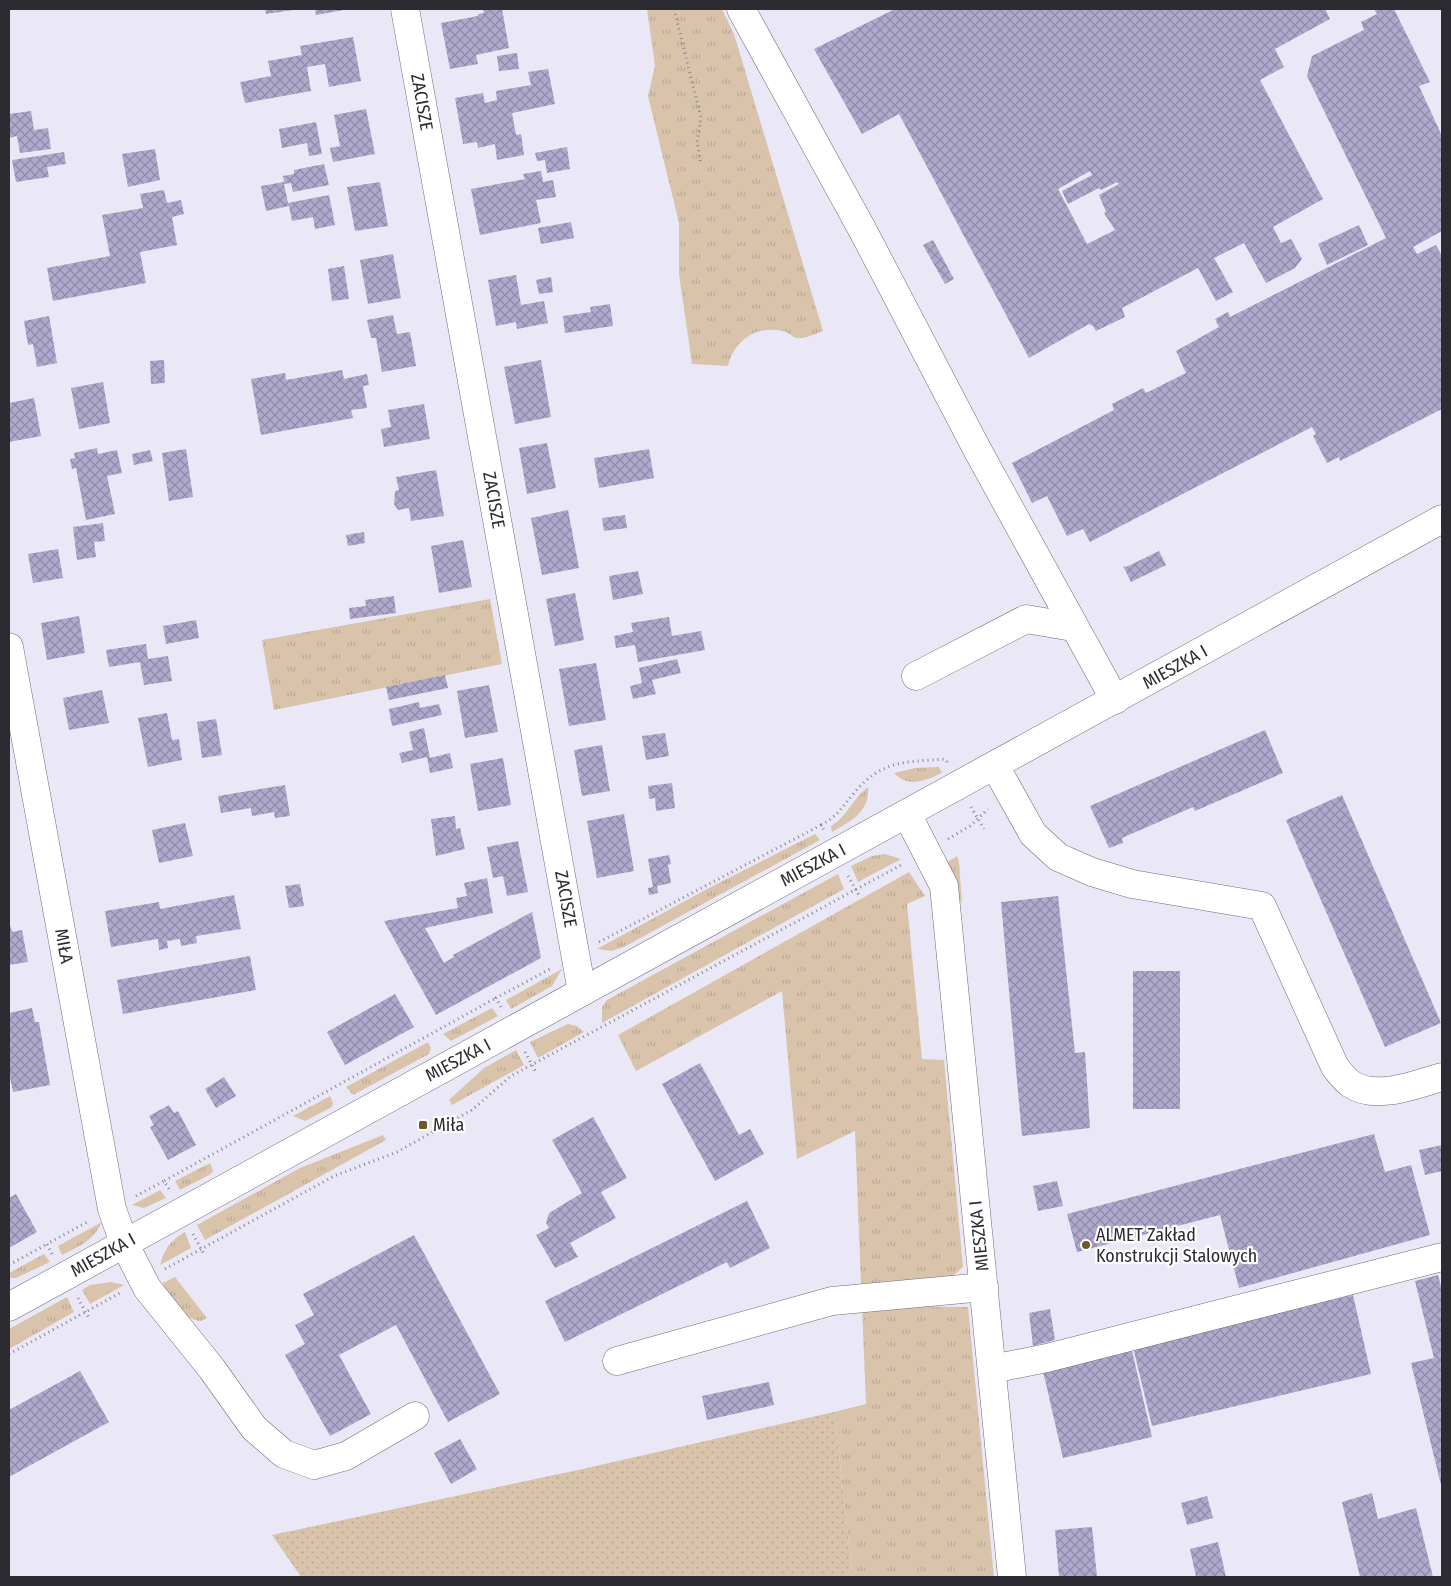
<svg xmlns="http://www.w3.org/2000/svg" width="1451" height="1586" font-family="'Fira Sans Condensed',sans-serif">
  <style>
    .grass { fill: url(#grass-tufts) }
    .garden { fill: url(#garden-dots) }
    .building { fill: url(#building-cross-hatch); fill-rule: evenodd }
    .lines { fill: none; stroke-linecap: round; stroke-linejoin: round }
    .minor-casing { stroke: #6d6b78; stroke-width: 29 }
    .path { stroke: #888691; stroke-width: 3; stroke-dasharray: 1 4; stroke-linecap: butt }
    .minor { stroke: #fff; stroke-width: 28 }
    .poi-dot { fill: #74542a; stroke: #fff; stroke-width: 2 }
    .labels { text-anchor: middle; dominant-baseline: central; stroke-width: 4.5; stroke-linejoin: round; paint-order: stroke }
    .street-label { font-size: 18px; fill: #2c2b31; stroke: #fff }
    .poi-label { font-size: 18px; fill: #2c2b31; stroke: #fff; text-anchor: start }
  </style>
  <defs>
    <pattern id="grass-tufts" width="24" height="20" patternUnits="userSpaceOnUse" patternTransform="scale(1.25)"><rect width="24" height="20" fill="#d9c4ab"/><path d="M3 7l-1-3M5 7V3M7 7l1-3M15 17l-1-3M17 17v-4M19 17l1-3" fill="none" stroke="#baa994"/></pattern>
    <pattern id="garden-dots" width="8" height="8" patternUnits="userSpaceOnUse" patternTransform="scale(1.25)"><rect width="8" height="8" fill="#d9c4ab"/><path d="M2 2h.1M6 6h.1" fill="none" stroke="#baa994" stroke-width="1.8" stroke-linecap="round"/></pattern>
    <pattern id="building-cross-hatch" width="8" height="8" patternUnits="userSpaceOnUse" patternTransform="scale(1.25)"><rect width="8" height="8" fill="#b0a9cd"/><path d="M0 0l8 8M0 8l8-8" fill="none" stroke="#8f8aa7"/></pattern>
  </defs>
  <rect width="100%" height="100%" fill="#eae8f7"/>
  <g class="grass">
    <path d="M647 9H722L734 34 823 331C815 334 806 339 797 338 792 337 788 332 783 331 757 325 734 340 728 366L692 364 679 274V223L648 96 655 66Z"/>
    <polygon points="490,599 502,664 274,710 262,640"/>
    <path d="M939 767 942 773C926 780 909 789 894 773L915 768Z"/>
    <path d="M868 787C870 812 851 821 832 832L831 826C847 817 853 798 868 787Z"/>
    <polygon points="815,834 820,840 624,947 611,951 597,949 709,888"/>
    <polygon points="885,854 901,859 858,882 851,866 872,856"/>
    <polygon points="957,856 959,862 962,903 951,889 946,863"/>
    <polygon points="909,872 925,896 907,904 922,1059 944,1060 963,1267 953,1276 861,1284 855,1131 797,1159 782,991 636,1071 618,1035"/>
    <polygon points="838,874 844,889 602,1023 602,1007 607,1000"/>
    <polygon points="562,969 552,986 511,1009 506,1000"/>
    <polygon points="492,1008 498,1016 451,1041 443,1034"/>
    <polygon points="568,1024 577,1026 584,1032 538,1058 530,1042"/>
    <polygon points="428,1042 431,1048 429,1054 353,1095 346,1087"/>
    <polygon points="516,1050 524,1065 452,1105 449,1100 484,1068"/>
    <polygon points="330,1096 333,1103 332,1107 305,1121 293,1116"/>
    <polygon points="383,1135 386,1140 205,1240 197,1225 300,1168"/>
    <polygon points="210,1163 213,1171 211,1174 180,1190 175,1181"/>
    <polygon points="160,1190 166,1198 144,1208 132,1205"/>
    <path d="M102 1222C92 1242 81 1245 62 1255L58 1246Z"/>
    <path d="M185 1232 191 1248 160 1265C164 1249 171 1240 185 1232Z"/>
    <polygon points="44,1254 50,1262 16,1278 9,1278 9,1273"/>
    <path d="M175 1277 207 1318 201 1321C184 1320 167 1300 163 1283Z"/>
    <polygon points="111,1282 124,1285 90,1304 82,1290 90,1285"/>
    <polygon points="67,1297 74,1312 9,1349 9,1329"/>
    <polygon points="862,1306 968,1307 994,1577 853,1577 834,1412 866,1404"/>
  </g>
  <polygon class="garden" points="834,1412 853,1577 301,1577 272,1535 578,1470"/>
  <g class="building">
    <polygon points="265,9 293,9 293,10 266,14"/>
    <polygon points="315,9 344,9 344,10 316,15"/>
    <polygon points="491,9 502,9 509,48 476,55 478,64 450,69 441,23 478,16 478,14 484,13 483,10"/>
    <path d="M895 9H1325L1330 19 1275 49 1284 67 1260 80 1323 199 1273 227 1281 243 1291 239 1302 259 1295 268 1266 283 1244 243 1214 258 1233 292 1216 301 1198 268 1122 308 1125 317 1096 331 1093 326 1089 324 1029 358 899 114 862 134 814 49ZM1090 171 1092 175 1062 191 1068 204 1099 188 1101 190 1117 182 1119 184 1099 195 1106 212 1104 213 1115 230 1087 244 1058 189Z"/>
    <polygon points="1374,9 1394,9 1430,82 1419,86 1442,136 1442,231 1413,247 1417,254 1436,245 1442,256 1442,409 1340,461 1339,457 1327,463 1313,436 1316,434 1312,427 1090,542 1083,529 1067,536 1047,496 1032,503 1012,463 1114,410 1112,404 1143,388 1146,393 1186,373 1176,351 1219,327 1215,319 1228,312 1230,317 1386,238 1307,76 1312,56 1364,30 1361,22 1377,14"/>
    <polygon points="353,37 361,81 329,87 325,64 307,67 311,91 245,103 240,82 271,76 268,61 302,55 300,46"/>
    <polygon points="517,53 519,69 499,71 497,56"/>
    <polygon points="548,69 555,104 512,113 516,135 521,134 524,155 497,160 495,144 478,148 477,142 463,144 455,98 483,93 485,103 497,100 496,91 531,85 528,72"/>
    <polygon points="366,109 375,154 333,162 330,148 340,146 334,115"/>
    <polygon points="31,111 34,130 48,128 51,149 20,153 17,136 9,138 9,114"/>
    <polygon points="316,122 322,154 309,156 307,143 282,148 279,129"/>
    <polygon points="567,147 570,169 547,173 545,160 537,161 535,153"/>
    <polygon points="155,149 160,180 128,187 122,154"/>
    <polygon points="64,152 66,164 47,167 49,177 16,182 12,160"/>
    <polygon points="324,164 329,185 293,192 291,183 284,184 288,203 329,195 335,225 315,229 313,217 292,221 289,206 266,211 261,186 284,182 283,176 294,174 294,170"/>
    <polygon points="541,171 543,182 553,180 556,197 536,200 541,223 480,235 471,189 525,179 523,174"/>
    <polygon points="380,182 388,226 355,231 347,187"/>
    <polygon points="164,190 167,203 181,200 184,214 172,217 177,245 140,252 146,283 53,301 47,268 110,256 102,215 143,208 140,194"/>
    <polygon points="571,222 574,238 541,244 538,228"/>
    <polygon points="1359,225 1368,245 1327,265 1318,244"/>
    <polygon points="933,240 954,279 945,284 923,245"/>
    <polygon points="393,254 401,298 368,304 360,260"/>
    <polygon points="344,266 349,299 332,301 328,269"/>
    <polygon points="516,275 521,305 544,301 548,323 517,329 516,322 496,326 488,280"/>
    <polygon points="551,277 553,292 539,294 536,280"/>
    <polygon points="610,304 613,326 565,333 563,316 591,312 590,307"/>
    <polygon points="393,315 397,334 410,332 416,366 382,372 376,338 371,338 367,320"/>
    <polygon points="49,316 57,363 37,367 33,344 28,345 24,321"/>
    <polygon points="164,360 165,383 151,384 150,361"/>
    <polygon points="541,360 551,417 515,424 504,367"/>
    <polygon points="342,370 344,379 367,374 369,385 363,386 367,408 351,410 353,418 261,435 251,379 285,373 286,380"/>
    <polygon points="103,382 110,423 79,429 71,388"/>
    <polygon points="34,398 41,436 9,442 9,403"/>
    <polygon points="424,404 430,439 384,447 381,429 391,427 388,410"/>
    <polygon points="547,443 556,488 527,494 519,448"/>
    <polygon points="97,448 98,454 117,450 122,473 107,476 115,514 86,520 76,468 72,469 70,459 75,458 74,453"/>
    <polygon points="186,449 193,497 169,501 162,453"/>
    <polygon points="649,449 654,478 599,488 594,458"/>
    <polygon points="150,450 153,461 134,465 132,454"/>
    <polygon points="436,470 444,516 411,521 409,508 398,510 394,504 395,491 399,490 396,477"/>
    <polygon points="568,510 579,568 542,575 531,518"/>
    <polygon points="625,515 627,528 604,531 602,518"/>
    <polygon points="103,523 105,541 94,542 96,557 77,560 73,527"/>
    <polygon points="364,532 365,543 348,546 346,535"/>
    <polygon points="463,540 472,587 439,593 431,546"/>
    <polygon points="58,549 63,578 33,583 28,554"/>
    <polygon points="1159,551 1166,565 1131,582 1123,566 1126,567"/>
    <polygon points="638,571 643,594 613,600 609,576"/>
    <polygon points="575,593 584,640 555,646 546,599"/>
    <polygon points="394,596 396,613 350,619 349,608 366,606 365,600"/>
    <polygon points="79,616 85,653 47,660 41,623"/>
    <polygon points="669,617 672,636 701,631 705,650 638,662 635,645 616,648 614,636 633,632 631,623"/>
    <polygon points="196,620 199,638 166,644 163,626"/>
    <polygon points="146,644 148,659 168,656 172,681 144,685 140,662 109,667 106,650"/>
    <polygon points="677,659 681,673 652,680 656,694 633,699 630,686 642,683 639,668"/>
    <polygon points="596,663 606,720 569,726 559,669"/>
    <polygon points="445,675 448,688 389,700 386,687"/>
    <polygon points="489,685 498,732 465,738 457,691"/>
    <polygon points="102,690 109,723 69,730 63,698"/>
    <polygon points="419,702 420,708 439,704 442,715 392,726 389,709"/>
    <polygon points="167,713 172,740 179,739 182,760 148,767 138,718"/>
    <polygon points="216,719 222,755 202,758 197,722"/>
    <polygon points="424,728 430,758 450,753 453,768 430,773 427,757 402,763 399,753 413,750 409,732"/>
    <polygon points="1265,730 1283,773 1195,811 1193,807 1122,838 1123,843 1109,848 1090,806"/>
    <polygon points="665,733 669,756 646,760 642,736"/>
    <polygon points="602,745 610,791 582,796 574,750"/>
    <polygon points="503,758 511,805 478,811 470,764"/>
    <polygon points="672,783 675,808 656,811 655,798 649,799 648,786"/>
    <polygon points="285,785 290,816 275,818 274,812 252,816 251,808 221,813 218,796"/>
    <polygon points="1342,795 1441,1023 1385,1047 1286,820"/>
    <polygon points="624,814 634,871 597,878 587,821"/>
    <polygon points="455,816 456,829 460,828 465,849 436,856 431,819"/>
    <polygon points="185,823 193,856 159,863 152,830"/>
    <polygon points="518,841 528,892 507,896 503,876 493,878 487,847"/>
    <polygon points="669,855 671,864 668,865 671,883 657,886 658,893 649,895 648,888 653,887 648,859"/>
    <polygon points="487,878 493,913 425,928 444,963 454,957 453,955 532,912 541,958 436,1015 384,921 458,908 456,898 467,896 464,883"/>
    <polygon points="300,884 304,906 289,908 285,886"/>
    <polygon points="234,895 241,929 196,936 197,943 181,946 180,939 167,941 168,948 159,950 158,939 111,947 105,911 159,902 160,909"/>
    <polygon points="1058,896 1075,1053 1085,1052 1090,1128 1022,1136 1001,902"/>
    <polygon points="9,921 12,932 22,930 28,962 9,965"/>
    <polygon points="250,956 256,990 123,1014 117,980"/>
    <rect x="1133" y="971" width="47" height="138"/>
    <polygon points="395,994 414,1027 345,1065 327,1032"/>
    <polygon points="32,1008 35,1022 39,1022 50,1085 13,1092 9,1072 9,1013"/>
    <polygon points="700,1063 739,1135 750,1129 764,1154 715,1181 662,1084"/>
    <polygon points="224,1077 236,1096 216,1108 205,1089"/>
    <polygon points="169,1105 174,1113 178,1111 196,1145 168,1160 150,1127 154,1125 149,1116"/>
    <polygon points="593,1117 627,1178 601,1192 616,1218 570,1243 578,1257 555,1268 536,1235 549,1228 546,1223 549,1213 582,1193 552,1140"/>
    <polygon points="1374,1134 1385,1172 1411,1165 1430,1235 1239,1288 1220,1215 1077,1252 1067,1214"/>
    <polygon points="1442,1145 1442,1171 1425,1175 1419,1150"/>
    <polygon points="1057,1181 1063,1206 1038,1211 1033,1186"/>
    <polygon points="16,1194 37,1232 9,1248 9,1198"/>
    <polygon points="747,1201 770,1248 730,1268 727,1262 565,1342 545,1301"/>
    <polygon points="414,1235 500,1394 448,1422 396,1325 339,1355 371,1414 330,1436 285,1355 305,1344 295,1325 314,1315 303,1294"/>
    <polygon points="1438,1275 1442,1290 1442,1489 1411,1363 1434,1358 1415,1281"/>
    <polygon points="1353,1295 1371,1374 1152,1426 1133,1347"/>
    <polygon points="1050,1309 1055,1340 1033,1346 1029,1313"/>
    <polygon points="1132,1351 1152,1437 1063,1458 1043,1371"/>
    <polygon points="80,1371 109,1422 9,1477 9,1410"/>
    <polygon points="769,1382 774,1405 707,1420 702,1396"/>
    <polygon points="460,1439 477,1469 451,1484 434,1453"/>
    <polygon points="1372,1493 1378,1519 1416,1508 1433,1577 1360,1577 1342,1502"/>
    <polygon points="1207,1496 1213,1518 1187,1525 1181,1503"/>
    <polygon points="1092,1527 1097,1577 1059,1577 1055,1530"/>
    <polygon points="1218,1542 1226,1577 1196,1577 1190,1549"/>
  </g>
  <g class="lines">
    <g class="minor-casing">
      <g id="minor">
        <polyline points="405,9 582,992"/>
        <polyline points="741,9 862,229 978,451 1115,700"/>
        <polyline points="9,647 112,1209 124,1243 147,1288 212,1369 254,1428 284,1454 314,1465 346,1456 415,1416"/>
        <polyline points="916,676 1026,619 1073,627"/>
        <path d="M995 766 1033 834 1058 857 1092 872 1132 884 1262 906 1335 1067C1340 1073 1345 1080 1351 1084 1376 1101 1416 1084 1442 1077"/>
        <polyline points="907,814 944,886 1012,1577"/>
        <polyline points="9,1307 1442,519"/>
        <polyline points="617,1361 832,1301 984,1287"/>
        <polyline points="992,1369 1047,1358 1442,1257"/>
      </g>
    </g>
    <g class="path">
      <polyline points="674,9 701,118 697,142 701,164"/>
      <polyline points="971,807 984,829"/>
      <path d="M821 825C838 816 842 807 854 793 881 760 906 762 945 759L947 762"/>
      <polyline points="948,839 970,826 988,809"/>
      <polyline points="848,876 860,897"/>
      <polyline points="599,942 821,825 824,830"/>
      <polyline points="501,1007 496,998 552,968"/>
      <polyline points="525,1052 537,1074"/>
      <polyline points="169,1189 164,1181 496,998"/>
      <polyline points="136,1196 164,1181"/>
      <polyline points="193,1234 205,1256"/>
      <polyline points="52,1254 47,1244 89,1221"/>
      <polyline points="9,1265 47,1244"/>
      <polyline points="165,1269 334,1176 397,1152 472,1110 511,1076 903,864"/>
      <polyline points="78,1298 90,1320"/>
      <polyline points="9,1354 120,1293"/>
    </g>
    <use href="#minor" class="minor"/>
  </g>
  <g class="poi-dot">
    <rect x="418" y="1120" width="10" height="10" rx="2.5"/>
    <circle cx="1086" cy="1245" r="5"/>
  </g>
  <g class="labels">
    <g class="street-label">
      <text transform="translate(422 102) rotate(80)">ZACISZE</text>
      <text transform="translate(494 500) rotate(80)">ZACISZE</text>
      <text transform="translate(1175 667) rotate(-29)">MIESZKA I</text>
      <text transform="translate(813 865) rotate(-28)">MIESZKA I</text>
      <text transform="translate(566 899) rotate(80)">ZACISZE</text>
      <text transform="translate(64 946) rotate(80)">MIŁA</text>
      <text transform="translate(458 1060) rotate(-28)">MIESZKA I</text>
      <text transform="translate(979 1236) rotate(-96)">MIESZKA I</text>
      <text transform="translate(103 1255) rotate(-29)">MIESZKA I</text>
    </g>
    <g class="poi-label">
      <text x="433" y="1125">Miła</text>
      <text x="1096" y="1235">ALMET Zakład<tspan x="1096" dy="21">Konstrukcji Stalowych</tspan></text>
    </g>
  </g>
  <rect width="1451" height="1586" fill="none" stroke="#2c2b31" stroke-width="20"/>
</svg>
